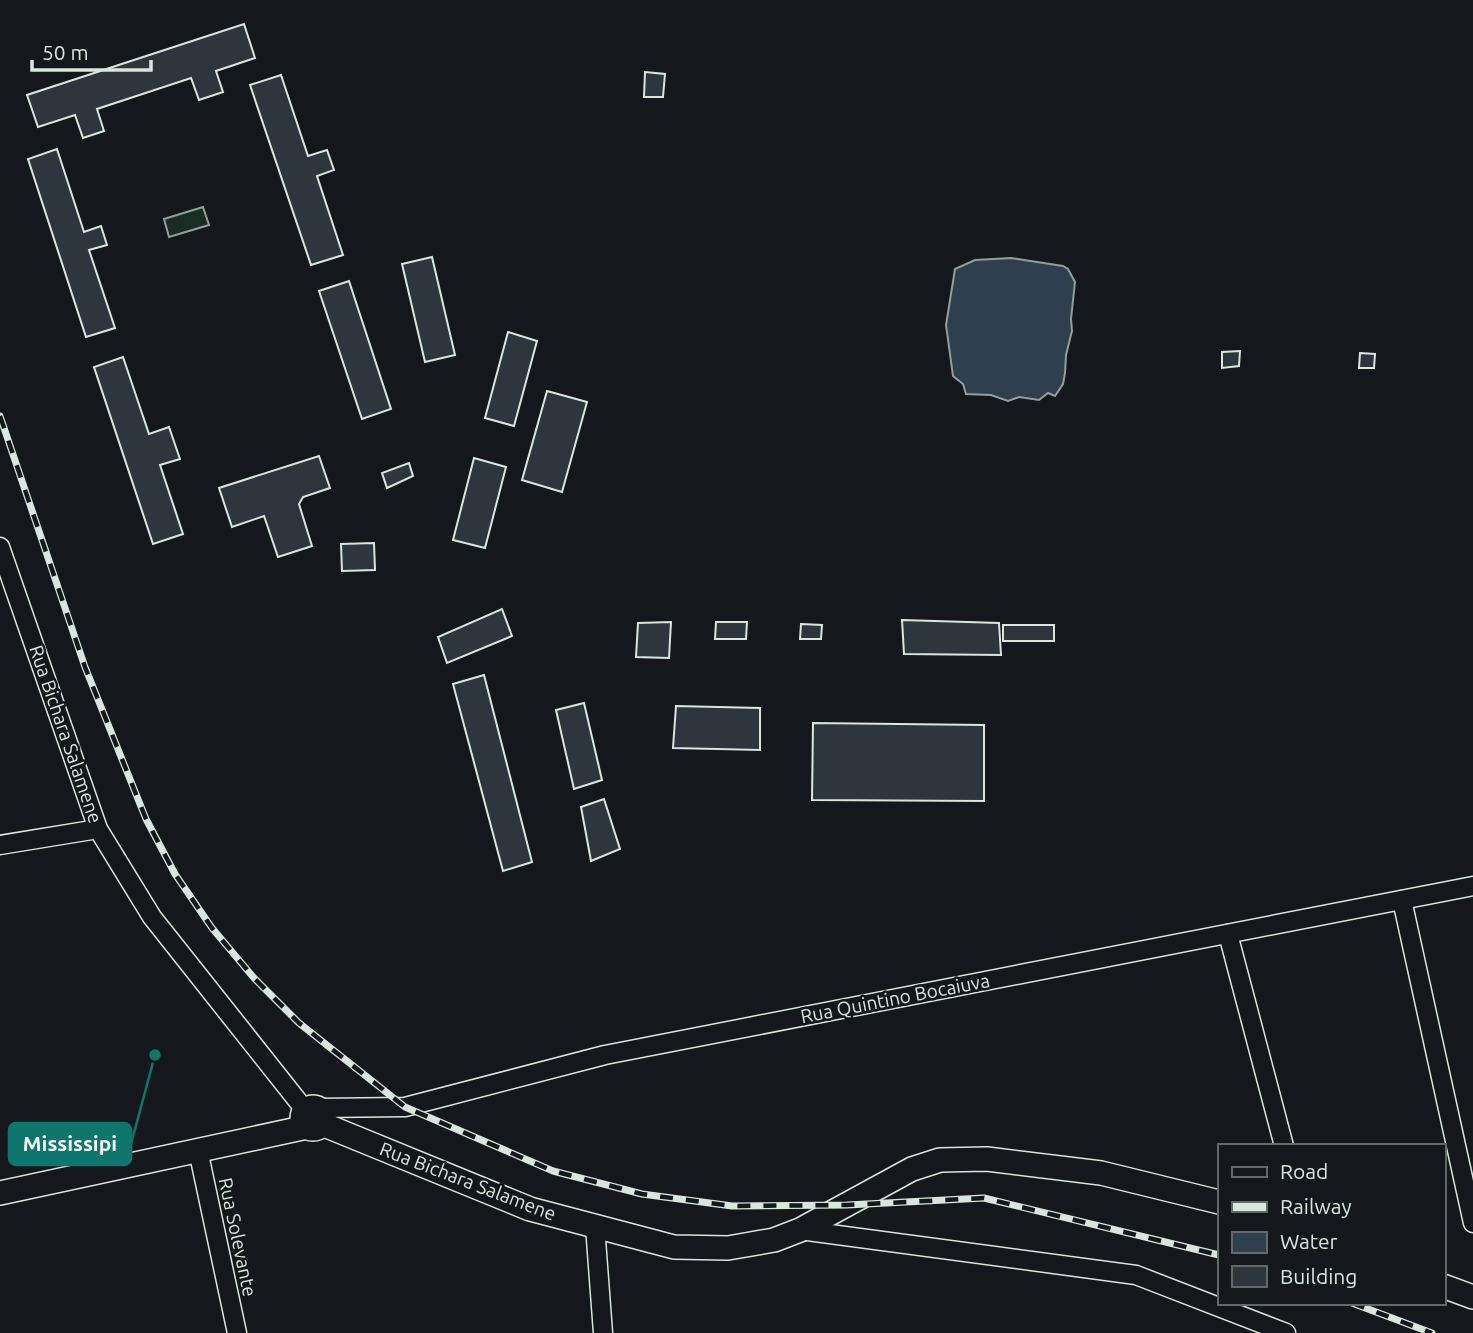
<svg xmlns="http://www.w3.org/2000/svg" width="1473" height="1333" font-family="Ubuntu,sans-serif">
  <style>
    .green { fill: #1a2d24; stroke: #939e99; stroke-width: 2 }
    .water { fill: #2f3f4d; stroke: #939e99; stroke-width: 2 }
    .building { fill: #2c363c; stroke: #d8e6dc; stroke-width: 2 }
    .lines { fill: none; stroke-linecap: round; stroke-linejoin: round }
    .minor-casing { stroke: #d8e6dc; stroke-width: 21 }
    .major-casing { stroke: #d8e6dc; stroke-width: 26 }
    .minor { stroke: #14181c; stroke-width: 18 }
    .major { stroke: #14181c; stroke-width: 23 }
    .rail-casing { stroke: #d8e6dc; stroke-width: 7 }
    .rail { stroke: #14181c; stroke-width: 4.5; stroke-dasharray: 13; stroke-linecap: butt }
    .labels { text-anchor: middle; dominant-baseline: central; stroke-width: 5; stroke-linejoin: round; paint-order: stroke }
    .street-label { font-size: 19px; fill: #d8e6dc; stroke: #14181c }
    .leader { fill: none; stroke: #0f766e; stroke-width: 2.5 }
    .callout-dot { fill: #0f766e; stroke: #14181c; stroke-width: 2.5 }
    .callout { fill: #0f766e; stroke: #0f766e; stroke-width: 2.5 }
    .callout-label { font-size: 21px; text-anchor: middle; font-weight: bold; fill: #fff }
  </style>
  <rect width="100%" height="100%" fill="#14181c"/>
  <polygon class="green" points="203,207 209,225 169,237 164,219"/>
  <polygon class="water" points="1011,258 1063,266 1068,269 1075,282 1071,319 1072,331 1066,355 1065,373 1063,384 1055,396 1048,393 1039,400 1019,397 1008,401 991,395 966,394 963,384 953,376 946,325 955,269 975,260"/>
  <g class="building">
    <polygon points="244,24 255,58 216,71 223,92 199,100 191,78 97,109 104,131 83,138 75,115 38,127 27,95"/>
    <polygon points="645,72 665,74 663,97 644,97"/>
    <polygon points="281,75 308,156 327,150 334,170 317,176 343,255 311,265 250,85"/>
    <polygon points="57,149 84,232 101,226 107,245 89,250 115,328 86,337 28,159"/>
    <polygon points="432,257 455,355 425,362 402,264"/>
    <polygon points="349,281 391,409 362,419 319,291"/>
    <polygon points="508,332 537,341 514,426 485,418"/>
    <polygon points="1240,351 1239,366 1222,368 1222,352"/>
    <polygon points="1360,353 1375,354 1374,368 1359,368"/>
    <polygon points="123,357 149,434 169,427 180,459 160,465 183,534 153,544 94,367"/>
    <polygon points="547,391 587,402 562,492 522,480"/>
    <polygon points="319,456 330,488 303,497 299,504 312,546 278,557 264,516 232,527 219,488"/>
    <polygon points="474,458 506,467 485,548 453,540"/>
    <polygon points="409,463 413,476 387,488 382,473"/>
    <polygon points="374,543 375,570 342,571 341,544"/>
    <polygon points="502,609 512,636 447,663 438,637"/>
    <polygon points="902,620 999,623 1001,655 904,654"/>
    <polygon points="671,622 669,658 636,657 638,623"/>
    <polygon points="716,622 747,622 746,639 715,639"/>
    <polygon points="801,624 822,625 821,639 800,639"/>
    <rect x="1003" y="625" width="51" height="16"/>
    <polygon points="484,675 532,862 503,871 453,684"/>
    <polygon points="584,703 602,780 574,789 556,710"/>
    <polygon points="676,706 760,708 760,750 673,748"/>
    <polygon points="813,723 984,725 984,801 812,800"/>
    <polygon points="604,799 620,849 591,861 581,807"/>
  </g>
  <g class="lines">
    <g class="minor-casing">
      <g id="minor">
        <polyline points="0,547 98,829 152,917 305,1110"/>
        <polyline points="0,845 98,829"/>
        <polyline points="1402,900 1473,1223"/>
        <polyline points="1228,934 1284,1146"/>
        <polyline points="318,1108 405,1107 605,1055 1473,886"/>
        <polyline points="198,1150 237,1333"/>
        <polyline points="595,1226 603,1333"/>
        <polyline points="800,1230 1136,1275 1286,1333"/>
      </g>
    </g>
    <g class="major-casing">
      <g id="major">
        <circle cx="313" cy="1118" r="11"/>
        <polyline points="322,1124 530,1209 674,1247 728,1248 774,1240 800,1230 912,1169 940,1160 987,1159 1101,1173 1219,1202"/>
        <polyline points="0,1193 307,1127"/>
        <polyline points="1443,1286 1473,1297"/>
      </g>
    </g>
    <use href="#minor" class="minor"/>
    <use href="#major" class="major"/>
    <g class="rail-casing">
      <g id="rail">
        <polyline points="0,416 85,667 146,819 175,874 212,928 254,978 299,1023 405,1107 553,1171 642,1194 732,1206 847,1205 984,1198 1219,1255"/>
        <polyline points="1352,1303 1432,1333"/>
      </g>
    </g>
    <use href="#rail" class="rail"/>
  </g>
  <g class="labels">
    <g class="street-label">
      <text transform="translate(66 734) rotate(71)">Rua Bichara Salamene</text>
      <text transform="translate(895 998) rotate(-11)">Rua Quintino Bocaiuva</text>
      <text transform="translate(468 1181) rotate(21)">Rua Bichara Salamene</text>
      <text transform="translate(238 1237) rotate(78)">Rua Solevante</text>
    </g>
  </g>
  <path class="leader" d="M155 1055L131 1144"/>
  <circle class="callout-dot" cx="155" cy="1055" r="7"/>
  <rect class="callout" x="9" y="1123" width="122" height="42" rx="7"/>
  <g class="callout-label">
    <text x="70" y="1151">Mississipi</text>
  </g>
  <rect x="1218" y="1144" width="228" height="161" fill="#14181c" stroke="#626a69" stroke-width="2"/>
  <rect x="1232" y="1167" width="35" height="10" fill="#14181c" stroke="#626a69" stroke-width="2"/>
  <text x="1280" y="1179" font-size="21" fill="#d8e6dc">Road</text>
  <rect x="1232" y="1202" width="35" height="10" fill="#d8e6dc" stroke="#626a69" stroke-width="2"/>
  <text x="1280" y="1214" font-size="21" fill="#d8e6dc">Railway</text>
  <rect x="1232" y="1232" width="35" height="21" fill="#2f3f4d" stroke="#626a69" stroke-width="2"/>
  <text x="1280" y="1249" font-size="21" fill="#d8e6dc">Water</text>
  <rect x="1232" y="1266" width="35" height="21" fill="#2c363c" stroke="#626a69" stroke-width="2"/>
  <text x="1280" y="1284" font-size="21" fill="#d8e6dc">Building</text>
  <path d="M32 60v10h119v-10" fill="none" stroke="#d8e6dc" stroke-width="3.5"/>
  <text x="42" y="60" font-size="21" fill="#d8e6dc" stroke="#14181c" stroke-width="5" paint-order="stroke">50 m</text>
</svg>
